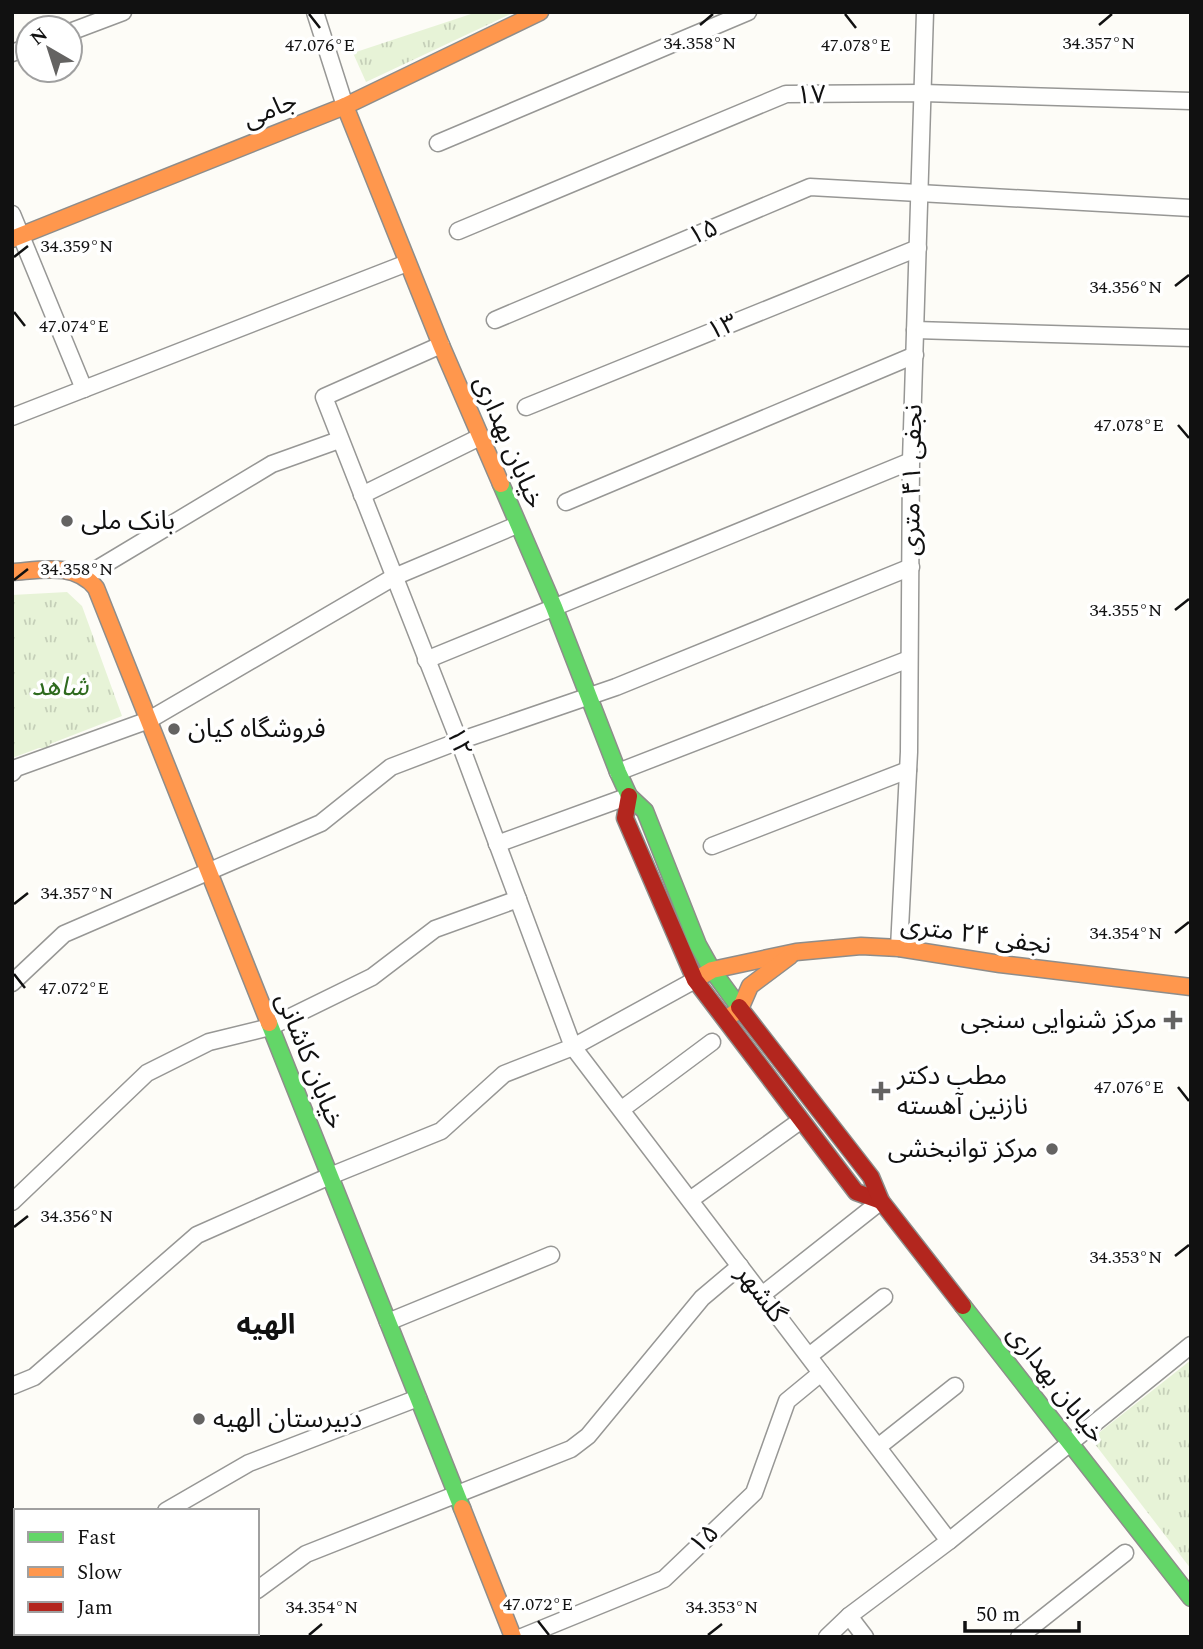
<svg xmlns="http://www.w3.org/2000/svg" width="1203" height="1649" font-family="Spectral,'Noto Sans Arabic',serif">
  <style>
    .park { fill: url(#park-tufts) }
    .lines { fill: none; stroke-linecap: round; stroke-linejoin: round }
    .street-casing { stroke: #979795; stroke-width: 19 }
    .fast-casing { stroke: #8e8d8b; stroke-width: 19 }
    .slow-casing { stroke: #8e8d8b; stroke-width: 19 }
    .jam-casing { stroke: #8e8d8b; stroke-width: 19 }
    .street { stroke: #fffffe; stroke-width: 16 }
    .fast { stroke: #63d668; stroke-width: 16 }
    .slow { stroke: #ff974d; stroke-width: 16 }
    .jam { stroke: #b3261e; stroke-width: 16 }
    .ticks { fill: none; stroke: #111; stroke-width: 2.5 }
    .poi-dot { fill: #646362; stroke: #fff; stroke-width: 2.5 }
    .labels { text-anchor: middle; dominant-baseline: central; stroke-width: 7; stroke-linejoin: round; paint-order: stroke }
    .street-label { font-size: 26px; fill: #111; stroke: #fff }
    .poi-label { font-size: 26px; fill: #111; stroke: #fff; text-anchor: start }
    .park-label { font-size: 26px; font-style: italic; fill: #2f6b1f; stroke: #fff }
    .neighbourhood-label { font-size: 28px; font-weight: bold; fill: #111; stroke: #fff }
    .ticks-label { font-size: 18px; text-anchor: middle; fill: #111; stroke: #fff; stroke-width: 7; stroke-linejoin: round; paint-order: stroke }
  </style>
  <defs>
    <pattern id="park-tufts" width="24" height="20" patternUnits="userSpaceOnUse" patternTransform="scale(1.75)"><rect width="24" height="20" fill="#e7f3d7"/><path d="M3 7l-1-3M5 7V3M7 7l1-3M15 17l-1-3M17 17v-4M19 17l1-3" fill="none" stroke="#c5cfb8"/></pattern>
  </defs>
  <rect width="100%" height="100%" fill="#fdfcf7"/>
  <g class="park">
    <polygon points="477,12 515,12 366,82 353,53"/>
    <polygon points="67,592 82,606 122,716 50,744 49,748 39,748 12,758 12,595"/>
    <polygon points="1191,1360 1191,1569 1091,1439"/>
  </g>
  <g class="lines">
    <g class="street-casing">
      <g id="street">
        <polyline points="315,12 345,106"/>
        <polyline points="70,32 123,12"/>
        <polyline points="12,53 28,47"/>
        <polyline points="438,143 748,12"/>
        <polyline points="12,214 84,389"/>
        <polyline points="458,231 786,94 923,93 1191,101"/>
        <polyline points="495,320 810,187 1191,208"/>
        <polyline points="915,330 1191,338"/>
        <polyline points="441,345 324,397 459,741 573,1047 949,1541"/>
        <polyline points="526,407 918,248"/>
        <polyline points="12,417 407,263"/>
        <polyline points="362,495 480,437"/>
        <polyline points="566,502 915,355"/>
        <polyline points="87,575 272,464 339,440"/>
        <polyline points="426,660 911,461"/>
        <polyline points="618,772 909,659"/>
        <polyline points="12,773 16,768 149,720 394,577 517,525"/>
        <polyline points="497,844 629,796"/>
        <polyline points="712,846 908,770"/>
        <polyline points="899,948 909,752 911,461 925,12"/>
        <polyline points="12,983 64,934 321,823 391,767 459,741 616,687 911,567"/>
        <polyline points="622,1109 712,1042"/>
        <polyline points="690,1200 800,1121"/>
        <polyline points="12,1202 147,1073 209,1042 270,1027 372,977 435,929 518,899"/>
        <polyline points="762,1295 881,1201"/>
        <polyline points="388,1322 551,1255"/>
        <polyline points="809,1356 884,1297"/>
        <polyline points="12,1386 34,1377 197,1235 330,1176 441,1131 504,1074 573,1047 695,980"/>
        <polyline points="878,1447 955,1386"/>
        <polyline points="166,1511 249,1463 418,1398"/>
        <polyline points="257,1590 306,1554 571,1449 588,1436 702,1298 740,1266"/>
        <polyline points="12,1596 16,1594"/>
        <polyline points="849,1616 865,1637"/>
        <polyline points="232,1633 233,1637"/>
        <polyline points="522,1637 664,1579 754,1493 787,1401 821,1373"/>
        <polyline points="827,1637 849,1616 949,1541 1191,1345"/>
        <polyline points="1019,1637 1125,1553"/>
      </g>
    </g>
    <g class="fast-casing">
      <g id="fast">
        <polyline points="501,484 554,607 618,772 629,796 645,811 698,945 712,970 739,1007"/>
        <polyline points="269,1023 462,1508"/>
        <polyline points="963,1306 1191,1598"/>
      </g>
    </g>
    <g class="slow-casing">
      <g id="slow">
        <polyline points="345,106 441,345 501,484"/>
        <polyline points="12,239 345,106 540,12"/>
        <path d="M12 572C42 570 75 562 96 588L269 1023"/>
        <polyline points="695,980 712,970 796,952 861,946 899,948 1000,964 1191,987"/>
        <polyline points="729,1017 740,1009 750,986 790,956"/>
        <polyline points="462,1508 513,1637"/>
      </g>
    </g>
    <g class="jam-casing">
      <g id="jam">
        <polyline points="629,796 625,818 695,980 856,1192 881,1201"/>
        <polyline points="739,1007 871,1177 881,1201 963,1306"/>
      </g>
    </g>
    <use href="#street" class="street"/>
    <use href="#fast" class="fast"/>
    <use href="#slow" class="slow"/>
    <use href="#jam" class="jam"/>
  </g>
  <path class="ticks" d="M309 14 320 28M845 14 856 28M700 25 713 14M1099 25 1112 14M14 257 28 246M1175 286 1189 275M14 312 25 326M1178 425 1189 438M14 580 28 569M1175 610 1189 599M14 904 28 893M1175 933 1189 922M14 974 25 988M1178 1087 1189 1101M14 1227 28 1216M1175 1256 1189 1245M538 1621 549 1635M309 1635 322 1624M708 1635 722 1624"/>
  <g class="poi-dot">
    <circle cx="67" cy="521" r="7"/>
    <circle cx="174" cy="729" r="7"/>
    <path d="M1169.5 1009.5h7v7h7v7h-7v7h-7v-7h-7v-7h7z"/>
    <path d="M877.5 1080.5h7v7h7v7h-7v7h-7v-7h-7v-7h7z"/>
    <circle cx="1052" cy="1149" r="7"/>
    <circle cx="199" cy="1419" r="7"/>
  </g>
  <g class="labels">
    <g class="street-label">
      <text transform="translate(811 95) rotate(-2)">۱۷</text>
      <text transform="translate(270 110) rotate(-22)">جامی</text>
      <text transform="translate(703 232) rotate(-23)">۱۵</text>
      <text transform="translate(722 327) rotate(-22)">۱۳</text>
      <text transform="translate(509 442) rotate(67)">خیابان بهداری</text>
      <text transform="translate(912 480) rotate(-89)">نجفی ۴۱ متری</text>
      <text transform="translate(459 742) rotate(69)">۱۲</text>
      <text transform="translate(976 935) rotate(8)">نجفی ۲۴ متری</text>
      <text transform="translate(310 1061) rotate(68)">خیابان کاشانی</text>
      <text transform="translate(761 1294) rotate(53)">گلشهر</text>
      <text transform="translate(1056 1384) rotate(52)">خیابان بهداری</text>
      <text transform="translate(704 1539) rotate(-44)">۱۵</text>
    </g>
    <g class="poi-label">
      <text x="81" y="521">بانک ملی</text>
      <text x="188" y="729">فروشگاه کیان</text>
      <text x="1157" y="1020" text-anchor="end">مرکز شنوایی سنجی</text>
      <text x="897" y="1076">مطب دکتر<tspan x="897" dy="30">نازنین آهسته</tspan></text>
      <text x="1038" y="1149" text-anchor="end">مرکز توانبخشی</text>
      <text x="213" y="1419">دبیرستان الهیه</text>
    </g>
    <g class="park-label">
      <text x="60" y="687">شاهد</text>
    </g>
    <g class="neighbourhood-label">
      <text x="266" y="1325">الهیه</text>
    </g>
  </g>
  <g class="ticks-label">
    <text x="700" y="49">34.358°N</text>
    <text x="1099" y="49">34.357°N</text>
    <text x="320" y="51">47.076°E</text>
    <text x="856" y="51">47.078°E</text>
    <text x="77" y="252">34.359°N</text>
    <text x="1126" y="293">34.356°N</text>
    <text x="74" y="332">47.074°E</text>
    <text x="1129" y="431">47.078°E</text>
    <text x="77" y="575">34.358°N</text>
    <text x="1126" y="616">34.355°N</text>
    <text x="77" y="899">34.357°N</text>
    <text x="1126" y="939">34.354°N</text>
    <text x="74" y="994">47.072°E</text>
    <text x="1129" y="1093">47.076°E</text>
    <text x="77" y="1222">34.356°N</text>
    <text x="1126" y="1263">34.353°N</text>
    <text x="538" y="1610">47.072°E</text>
    <text x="322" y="1613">34.354°N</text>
    <text x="722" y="1613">34.353°N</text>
  </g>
  <rect width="1203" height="1649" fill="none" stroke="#111111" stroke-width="28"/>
  <rect x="14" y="1509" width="245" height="126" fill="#ffffff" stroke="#a0a0a0" stroke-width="2"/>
  <rect x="28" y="1532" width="35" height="10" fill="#63d668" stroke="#a0a0a0" stroke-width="2"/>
  <text x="77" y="1544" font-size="21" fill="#111111">Fast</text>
  <rect x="28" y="1567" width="35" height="10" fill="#ff974d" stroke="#a0a0a0" stroke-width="2"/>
  <text x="77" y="1579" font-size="21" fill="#111111">Slow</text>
  <rect x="28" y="1602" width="35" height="10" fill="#b3261e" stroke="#a0a0a0" stroke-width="2"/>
  <text x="77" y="1614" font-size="21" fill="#111111">Jam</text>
  <g transform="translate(49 49) rotate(321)"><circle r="33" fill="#ffffff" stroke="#a0a0a0" stroke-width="2"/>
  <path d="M0-5L12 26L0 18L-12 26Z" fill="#646362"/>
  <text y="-10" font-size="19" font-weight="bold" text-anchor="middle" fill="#111111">N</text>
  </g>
  <path d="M965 1621v10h114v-10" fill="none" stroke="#111111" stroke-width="3.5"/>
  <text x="976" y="1621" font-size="21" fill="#111111" stroke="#ffffff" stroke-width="5" paint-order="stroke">50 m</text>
</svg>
